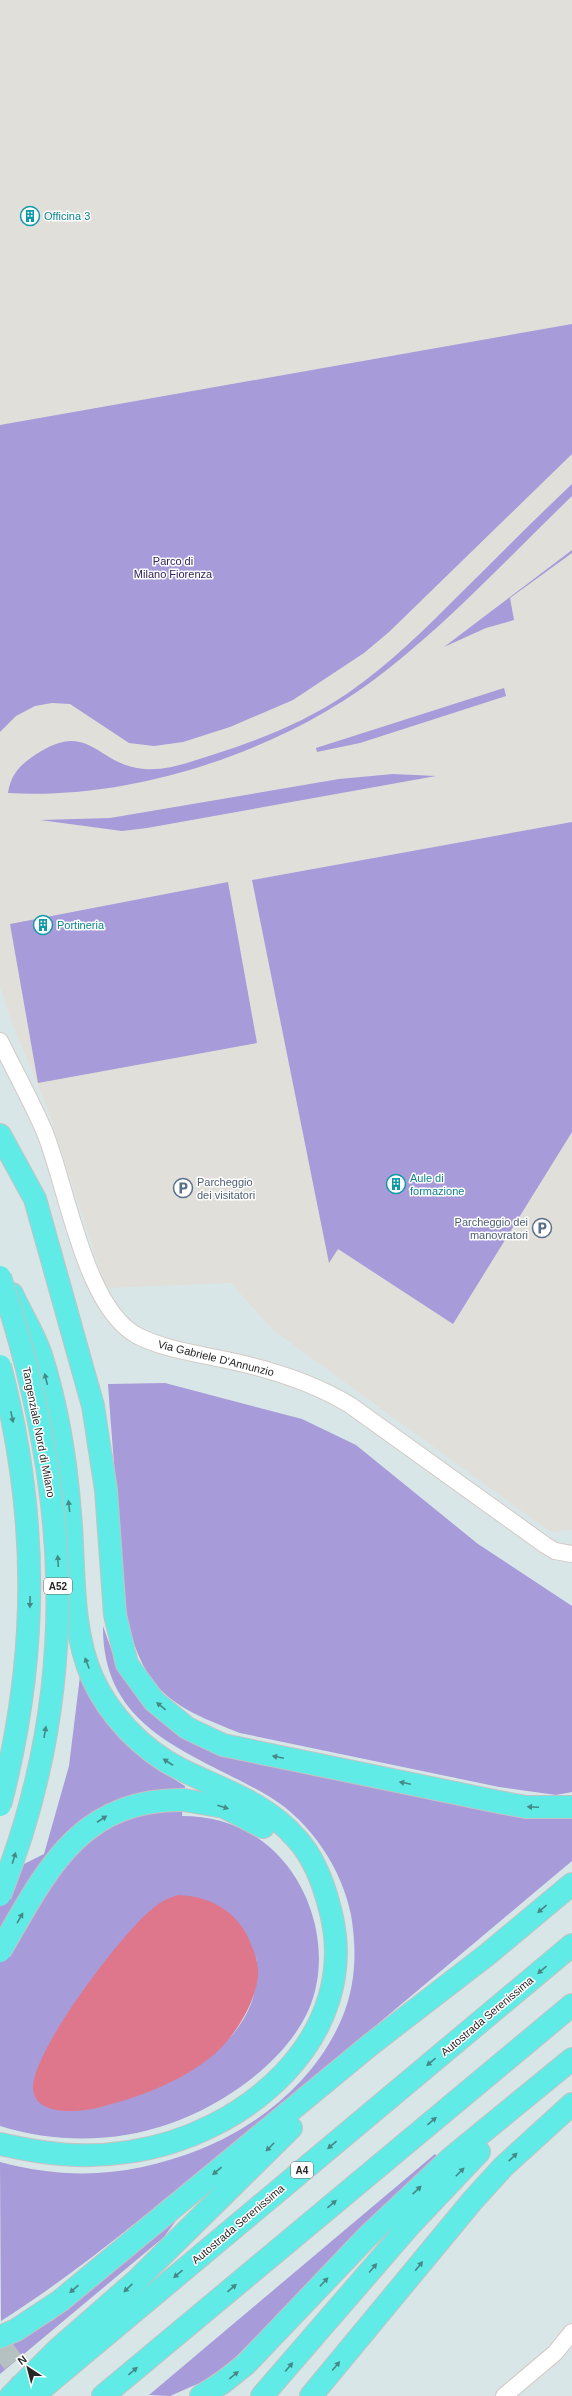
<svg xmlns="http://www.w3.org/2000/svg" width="572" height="2396" font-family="Arial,sans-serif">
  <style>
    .industrial { fill: #e1dfda }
    .green { fill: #a79bd9; fill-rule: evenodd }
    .water { fill: #df778c }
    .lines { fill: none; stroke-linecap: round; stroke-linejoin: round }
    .motorway-tunnel { stroke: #b5c0c1; stroke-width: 22; stroke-dasharray: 22 11; stroke-linecap: butt }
    .minor-casing { stroke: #d3cac5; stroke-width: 18 }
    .motorway-casing { stroke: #c3c3c3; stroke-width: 24 }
    .minor { stroke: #fff; stroke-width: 16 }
    .motorway { stroke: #61ebe6; stroke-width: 22 }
    .motorway-bridge-casing { stroke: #c3c3c3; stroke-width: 24; stroke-linecap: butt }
    .motorway-bridge { stroke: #61ebe6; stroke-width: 22 }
    .oneway { fill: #448986 }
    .labels { text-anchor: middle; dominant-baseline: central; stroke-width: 3; stroke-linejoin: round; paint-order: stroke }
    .shield { fill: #fff; stroke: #686868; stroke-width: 1 }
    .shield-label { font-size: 10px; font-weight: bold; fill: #272727 }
    .culture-label { font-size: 11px; fill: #0d838f; stroke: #fff; text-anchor: start }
    .park-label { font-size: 11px; fill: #33205a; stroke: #fff }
    .service-label { font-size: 11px; fill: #4e5e75; stroke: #fff; text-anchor: start }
    .street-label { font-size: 11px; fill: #272727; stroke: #fff }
  </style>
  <rect width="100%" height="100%" fill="#d9e6e8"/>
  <polygon class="industrial" points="0,0 572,0 572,1530 551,1532 538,1523 273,1330 231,1283 106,1288 50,1115 11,1021 0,986"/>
  <g class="green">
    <polygon points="572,324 572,454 389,632 364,653 293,700 230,727 183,742 154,746 129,743 70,704 52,703 35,706 16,716 0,732 0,425"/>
    <path d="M572 484V496C512 554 454 617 388 669 289 749 135 801 8 793 11 774 20 765 35 755 90 718 96 765 144 769 168 771 193 761 215 754 262 739 307 721 348 693 390 664 426 628 463 591 499 555 535 519 572 484Z"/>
    <polygon points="572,550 572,553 510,598 514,620 486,628 444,647"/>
    <polygon points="504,688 506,696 360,743 317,752 316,748"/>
    <polygon points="393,774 436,776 147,828 122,831 40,820 110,818 339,779"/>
    <polygon points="572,822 572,1132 453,1324 338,1249 329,1263 252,880"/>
    <polygon points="228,882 257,1043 38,1083 10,924"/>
    <path d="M165 1383 302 1419 356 1445 478 1544 572 1606V1792L556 1795 499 1787 240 1733C210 1721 173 1708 153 1681 120 1635 123 1574 119 1520 115 1475 111 1430 108 1384Z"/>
    <path d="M103 1626 114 1657 129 1682 167 1726 572 1817V1861C456 1958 341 2056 224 2151 151 2210 80 2271 1 2321L0 2162C71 2181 133 2176 201 2149 261 2125 317 2078 342 2018 356 1985 357 1950 351 1915 342 1869 311 1822 270 1797 197 1753 102 1733 103 1626Z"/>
    <path d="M80 1676C86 1688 91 1701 99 1712 121 1744 152 1766 185 1786L182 1816C211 1816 239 1824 262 1841 312 1878 333 1953 309 2009 296 2038 275 2060 251 2079 178 2136 88 2153 0 2126V1876L44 1854 69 1766ZM256 1957C268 2045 166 2089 96 2108Z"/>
    <polygon points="435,2154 438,2157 355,2236 231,2362 202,2382 170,2396 149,2395"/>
    <polygon points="180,2215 164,2237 0,2374 0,2348 16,2342 53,2320"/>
  </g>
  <path class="water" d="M178 1895C213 1896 241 1914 252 1947 256 1956 259 1967 258 1977 255 2002 238 2030 221 2048 189 2079 143 2096 101 2107 82 2112 33 2118 33 2087 34 2049 121 1934 152 1909 160 1902 168 1898 178 1895Z"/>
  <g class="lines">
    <polyline class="motorway-tunnel" points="0,2345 25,2378 41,2392"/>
    <g class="minor-casing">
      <g id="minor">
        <path d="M0 1041C15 1072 32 1102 45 1133 67 1187 85 1309 138 1336 166 1350 200 1354 231 1361 273 1370 314 1383 350 1405L545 1545 555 1551 572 1554"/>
        <polyline points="504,2396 555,2353 572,2332"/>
      </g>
    </g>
    <g class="motorway-casing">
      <g id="motorway">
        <polyline points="0,1135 35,1199 93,1406 106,1490 115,1615 127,1664 154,1701 187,1728 223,1745 499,1802 526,1807 572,1807"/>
        <polyline points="184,1800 224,1807 263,1827"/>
        <path d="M0 2144C44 2154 83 2159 128 2152 244 2136 364 2036 330 1909 324 1885 313 1856 296 1838 265 1802 220 1789 180 1769 142 1750 109 1715 92 1677 70 1626 75 1566 70 1513 66 1461 57 1405 41 1355 34 1334 21 1314 12 1294"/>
        <polyline points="0,2337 16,2330 60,2301 370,2045 488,1954 572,1884"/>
        <polyline points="11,2396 57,2350 137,2280 291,2128"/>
        <polyline points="33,2396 572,1945"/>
        <polyline points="103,2396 572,2005"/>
        <polyline points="201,2396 222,2383 246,2364 367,2237 451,2158 572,2059"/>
        <polyline points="262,2396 410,2225 479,2152"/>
        <polyline points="311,2396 473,2200 503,2167 572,2104"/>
      </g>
    </g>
    <use href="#minor" class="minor"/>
    <use href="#motorway" class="motorway"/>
    <g class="motorway-bridge-casing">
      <g id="motorway-bridge">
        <path d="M0 1277C70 1486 83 1687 0 1895"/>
        <path d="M0 1366C39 1515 39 1656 0 1805"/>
        <path d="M0 1951C46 1872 79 1798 184 1800"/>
      </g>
    </g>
    <use href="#motorway-bridge" class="motorway-bridge"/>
  </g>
  <defs><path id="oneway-solid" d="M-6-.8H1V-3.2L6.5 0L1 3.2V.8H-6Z"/></defs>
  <g class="oneway">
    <use href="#oneway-solid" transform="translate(46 1379) rotate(-104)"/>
    <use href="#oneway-solid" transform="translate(12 1417) rotate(78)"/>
    <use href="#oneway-solid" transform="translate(69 1506) rotate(-97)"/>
    <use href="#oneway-solid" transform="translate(58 1561) rotate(-93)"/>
    <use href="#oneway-solid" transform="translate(30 1602) rotate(91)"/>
    <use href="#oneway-solid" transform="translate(87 1663) rotate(-111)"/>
    <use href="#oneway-solid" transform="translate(161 1706) rotate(-141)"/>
    <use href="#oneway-solid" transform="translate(45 1732) rotate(-80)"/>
    <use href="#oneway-solid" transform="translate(278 1757) rotate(-168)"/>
    <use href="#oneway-solid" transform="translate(168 1762) rotate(-147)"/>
    <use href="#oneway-solid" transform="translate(405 1783) rotate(-168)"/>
    <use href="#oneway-solid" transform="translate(223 1807) rotate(18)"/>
    <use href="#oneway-solid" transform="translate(533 1807) rotate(-177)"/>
    <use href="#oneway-solid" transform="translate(102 1819) rotate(-33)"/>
    <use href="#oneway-solid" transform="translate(14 1858) rotate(-73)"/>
    <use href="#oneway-solid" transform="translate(542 1909) rotate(140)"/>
    <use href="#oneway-solid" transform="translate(20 1918) rotate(-60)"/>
    <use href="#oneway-solid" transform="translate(542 1970) rotate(140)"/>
    <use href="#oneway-solid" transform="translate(431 2062) rotate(140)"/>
    <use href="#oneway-solid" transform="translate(432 2121) rotate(-40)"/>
    <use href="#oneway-solid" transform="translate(332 2145) rotate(140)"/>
    <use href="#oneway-solid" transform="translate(270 2147) rotate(135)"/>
    <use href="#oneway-solid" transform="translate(513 2157) rotate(-44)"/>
    <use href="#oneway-solid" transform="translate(217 2171) rotate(140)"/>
    <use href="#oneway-solid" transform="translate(460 2172) rotate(-45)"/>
    <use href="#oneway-solid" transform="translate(417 2190) rotate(-43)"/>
    <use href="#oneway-solid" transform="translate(332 2204) rotate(-40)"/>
    <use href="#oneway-solid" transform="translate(419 2266) rotate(-51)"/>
    <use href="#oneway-solid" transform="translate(373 2268) rotate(-50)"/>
    <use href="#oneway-solid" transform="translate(178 2274) rotate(140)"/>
    <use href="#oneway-solid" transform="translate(324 2282) rotate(-47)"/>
    <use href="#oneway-solid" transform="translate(128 2288) rotate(137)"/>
    <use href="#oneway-solid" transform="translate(232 2288) rotate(-40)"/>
    <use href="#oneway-solid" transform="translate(74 2289) rotate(140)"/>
    <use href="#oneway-solid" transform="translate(336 2366) rotate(-50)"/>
    <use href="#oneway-solid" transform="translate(289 2367) rotate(-50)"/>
    <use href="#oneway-solid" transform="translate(133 2371) rotate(-40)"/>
    <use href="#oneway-solid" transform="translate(234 2375) rotate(-39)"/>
  </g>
  <defs>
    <g id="building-ring" transform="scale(1)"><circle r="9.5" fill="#fff" stroke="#0f9aa8" stroke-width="1.5"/><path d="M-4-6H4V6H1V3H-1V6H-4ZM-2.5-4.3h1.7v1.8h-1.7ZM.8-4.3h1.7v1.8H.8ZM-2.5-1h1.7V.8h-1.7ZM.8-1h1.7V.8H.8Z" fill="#0f9aa8"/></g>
    <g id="parking-ring" transform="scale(1)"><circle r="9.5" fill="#fff" stroke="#5c6f8a" stroke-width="1.5"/><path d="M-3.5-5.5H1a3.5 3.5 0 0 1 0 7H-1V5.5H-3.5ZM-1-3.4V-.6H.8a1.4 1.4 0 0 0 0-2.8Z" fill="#5c6f8a"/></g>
  </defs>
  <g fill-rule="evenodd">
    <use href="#building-ring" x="30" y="216"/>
    <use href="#building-ring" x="43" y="925"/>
    <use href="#building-ring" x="396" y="1184"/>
    <use href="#parking-ring" x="183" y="1188"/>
    <use href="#parking-ring" x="542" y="1228"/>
  </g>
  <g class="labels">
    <g class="shield">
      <rect x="44" y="1578" width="28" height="16" rx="3"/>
      <rect x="291" y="2162" width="22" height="16" rx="3"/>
    </g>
    <g class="shield-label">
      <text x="58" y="1586">A52</text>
      <text x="302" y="2170">A4</text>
    </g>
    <g class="culture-label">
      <text x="44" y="216">Officina 3</text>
      <text x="57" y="925">Portineria</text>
      <text x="410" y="1178">Aule di<tspan x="410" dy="13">formazione</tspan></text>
    </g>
    <g class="park-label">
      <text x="173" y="561">Parco di<tspan x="173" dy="13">Milano Fiorenza</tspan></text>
    </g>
    <g class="service-label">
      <text x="197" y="1182">Parcheggio<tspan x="197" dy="13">dei visitatori</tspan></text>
      <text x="528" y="1222" text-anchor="end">Parcheggio dei<tspan x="528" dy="13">manovratori</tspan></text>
    </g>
    <g class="street-label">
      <text transform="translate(216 1358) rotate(14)">Via Gabriele D'Annunzio</text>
      <text transform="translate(39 1432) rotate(79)">Tangenziale Nord di Milano</text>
      <text transform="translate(487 2016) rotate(-40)">Autostrada Serenissima</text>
      <text transform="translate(238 2224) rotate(-40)">Autostrada Serenissima</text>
    </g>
  </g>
  <g transform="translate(28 2368) rotate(324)" stroke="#ffffff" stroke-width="3" paint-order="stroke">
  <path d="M0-3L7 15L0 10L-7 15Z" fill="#272727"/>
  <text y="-6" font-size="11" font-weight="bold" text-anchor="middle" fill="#272727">N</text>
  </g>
</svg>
